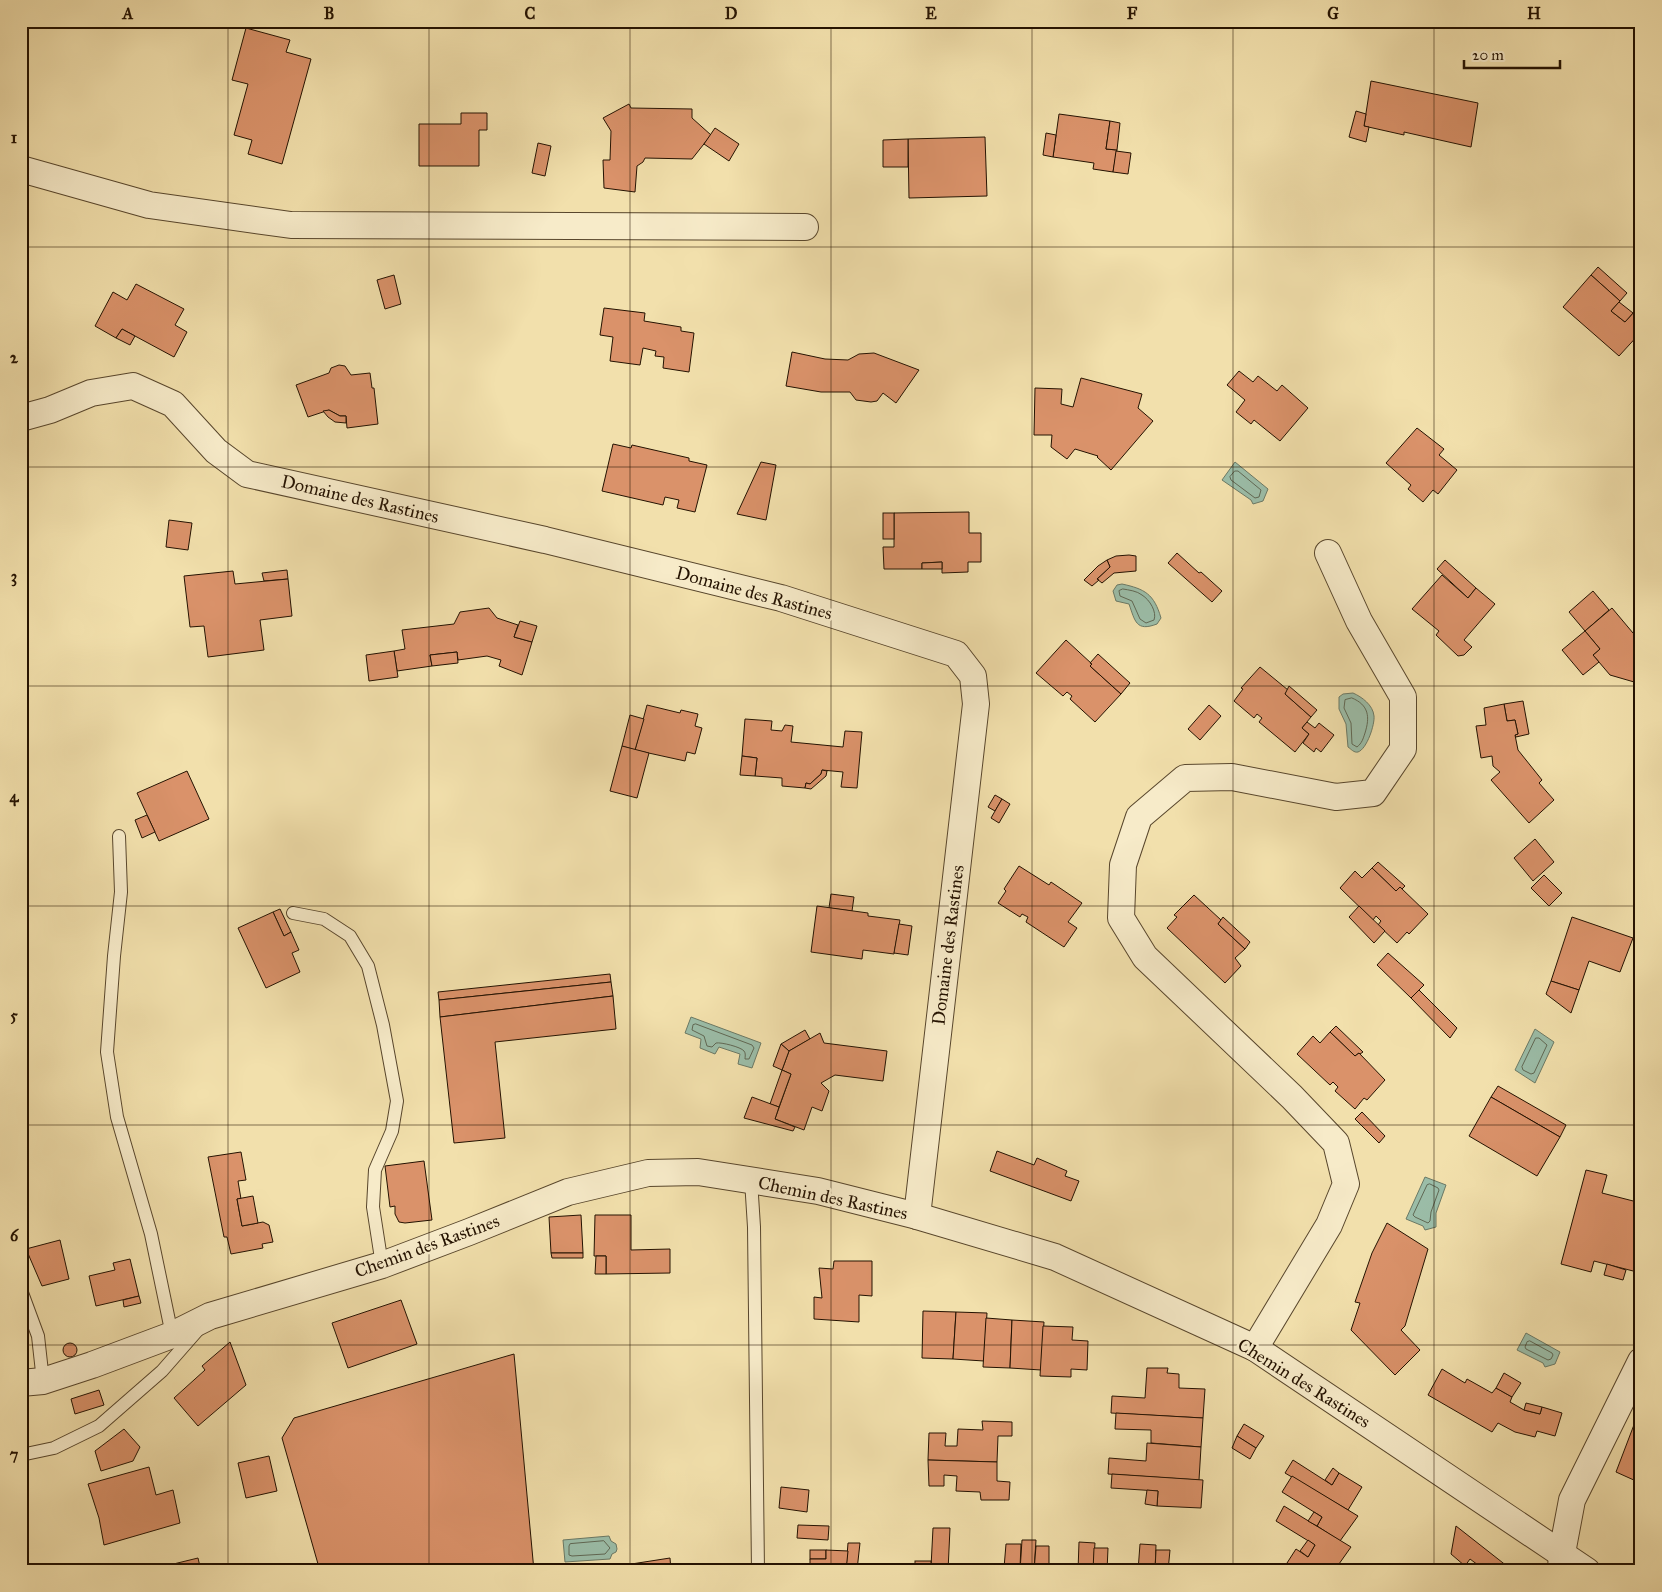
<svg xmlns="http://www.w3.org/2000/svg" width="1662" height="1592" font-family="'IM FELL Great Primer',serif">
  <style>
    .water { fill: #9bbda8; stroke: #6b7965 }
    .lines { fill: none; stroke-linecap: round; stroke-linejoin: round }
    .shore { stroke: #606854; stroke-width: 1 }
    .building { fill: #da926a; stroke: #241201 }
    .lane-casing { stroke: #58462c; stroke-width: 14 }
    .street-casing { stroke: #58462c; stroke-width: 28 }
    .lane { stroke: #f7ebc9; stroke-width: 12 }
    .street { stroke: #f7ebc9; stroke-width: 26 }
    .grid { fill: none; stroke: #241201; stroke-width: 1; stroke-opacity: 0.55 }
    .labels { text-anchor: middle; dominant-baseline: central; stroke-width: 5; stroke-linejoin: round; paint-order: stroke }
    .street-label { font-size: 18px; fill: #241201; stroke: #f7ebc9 }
    .neatline { fill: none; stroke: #241201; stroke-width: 2 }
    .grid-label { font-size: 16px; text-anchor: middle; font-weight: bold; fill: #241201 }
  </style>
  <rect width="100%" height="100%" fill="#f2e0ac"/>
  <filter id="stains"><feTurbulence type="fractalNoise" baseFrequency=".004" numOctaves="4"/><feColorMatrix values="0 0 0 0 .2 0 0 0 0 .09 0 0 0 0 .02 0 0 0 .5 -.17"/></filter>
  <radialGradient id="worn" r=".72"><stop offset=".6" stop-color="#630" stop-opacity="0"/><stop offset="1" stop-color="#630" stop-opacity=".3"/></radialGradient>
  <g class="water">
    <polygon points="1235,462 1268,489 1263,501 1253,504 1251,500 1222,480"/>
    <path d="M1122 584C1145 589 1154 594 1161 618L1157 624C1136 632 1135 621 1129 604L1116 601 1113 591 1117 585Z"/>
    <path d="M1353 693C1362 697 1373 705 1374 716 1375 724 1367 749 1358 752 1354 753 1351 749 1348 747L1346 724 1339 709V697L1343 694Z"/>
    <polygon points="691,1017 761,1043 752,1068 738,1064 740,1054 719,1047 715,1054 700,1048 701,1039 685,1033"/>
    <polygon points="1535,1029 1554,1042 1535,1083 1515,1070"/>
    <polygon points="1425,1177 1446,1185 1436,1213 1436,1227 1425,1230 1423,1226 1406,1219"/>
    <polygon points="1526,1333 1560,1352 1555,1364 1545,1367 1543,1363 1517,1350"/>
    <polygon points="609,1536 611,1541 616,1544 617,1549 616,1552 612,1554 610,1559 565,1562 563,1540"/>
  </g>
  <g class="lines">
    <g class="shore">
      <polygon points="1235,471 1238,471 1261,490 1259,497 1255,498 1231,480 1230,477"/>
      <path d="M1123 589C1129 590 1137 591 1142 595 1150 600 1157 612 1154 620L1146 623 1140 619 1132 601 1120 596 1119 591Z"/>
      <path d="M1352 698C1369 705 1370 717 1365 733 1363 739 1362 743 1357 747L1352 744 1351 723 1344 708 1345 700Z"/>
      <path d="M696 1024 752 1045 754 1048 749 1059H745C745 1057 746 1053 744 1051 741 1047 721 1042 716 1043L712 1047 707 1046 704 1036 692 1030 693 1025Z"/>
      <polygon points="1536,1038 1539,1038 1547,1045 1534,1073 1531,1074 1523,1070 1522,1067"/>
      <polygon points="1430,1184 1438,1188 1439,1190 1431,1212 1430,1221 1428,1223 1415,1217 1413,1215 1427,1185"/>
      <polygon points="1530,1341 1552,1353 1553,1355 1551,1359 1548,1360 1526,1349 1525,1347 1527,1342"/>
      <polygon points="604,1541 610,1548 605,1554 572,1556 569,1555 569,1546 570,1544"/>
    </g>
  </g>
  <g class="building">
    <polygon points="246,28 290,40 286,52 311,59 282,164 248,154 252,140 234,135 248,84 232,80"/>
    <polygon points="1371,81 1478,103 1471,147 1404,132 1404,135 1364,126"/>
    <polygon points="629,104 631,108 692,109 692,118 711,135 692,159 645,158 643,162 637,166 635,192 604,188 603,160 610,160 611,131 603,118"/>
    <polygon points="1356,111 1366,114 1364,126 1369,127 1366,142 1349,137"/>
    <polygon points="461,113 487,113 487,130 479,130 479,166 419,166 419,124 461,124"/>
    <polygon points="1059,114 1110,121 1106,149 1117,150 1113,172 1093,169 1094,163 1053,157"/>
    <polygon points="1110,121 1120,123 1117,150 1106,149"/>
    <polygon points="715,128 739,144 729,161 704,144"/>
    <polygon points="1046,133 1056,135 1053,157 1043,155"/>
    <polygon points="985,137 987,196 909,198 908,139"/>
    <polygon points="908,139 908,167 883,167 883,140"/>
    <polygon points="538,143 551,146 545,176 532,173"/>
    <polygon points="1116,151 1131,153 1128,174 1113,172"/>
    <polygon points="1598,267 1627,293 1620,301 1591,275"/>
    <polygon points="394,275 401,304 385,309 377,280"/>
    <polygon points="1591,275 1620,301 1611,311 1625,322 1634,312 1641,317 1641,332 1619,356 1563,307"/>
    <polygon points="136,284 184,309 175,325 187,332 174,357 122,329 116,338 95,326 113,292 127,300"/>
    <polygon points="1619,302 1633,313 1625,322 1611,311"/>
    <polygon points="604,308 645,313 644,321 681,327 681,331 694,333 689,372 663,368 664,357 655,356 656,351 643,348 640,365 610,361 613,337 600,335"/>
    <polygon points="122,329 135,336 130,345 116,338"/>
    <polygon points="792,352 825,359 848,360 859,354 874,353 919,370 896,403 883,393 877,401 871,402 856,400 850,392 821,392 786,386"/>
    <polygon points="339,365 345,366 351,375 370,373 372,388 374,388 378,424 347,428 346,416 340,416 329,410 308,417 296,385 329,373 331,368"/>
    <polygon points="1239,371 1253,382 1258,376 1277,391 1282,385 1308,408 1280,441 1254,420 1251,424 1236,412 1245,400 1227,385"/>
    <polygon points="1081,378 1142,394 1138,408 1153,421 1111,470 1097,457 1098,456 1075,449 1067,459 1051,447 1052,435 1034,435 1035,388 1062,389 1061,404 1073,407"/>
    <polygon points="329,410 340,416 346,416 346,423 335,422 328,417 323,411"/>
    <polygon points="1417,428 1444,449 1439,455 1457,470 1438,494 1433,490 1423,502 1408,489 1411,485 1386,463"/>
    <polygon points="613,444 631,448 632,445 689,458 689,461 707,465 695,512 677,508 679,500 665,497 663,505 602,491"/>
    <polygon points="761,462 776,465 766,520 737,514"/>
    <polygon points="969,512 969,533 981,533 981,562 968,562 968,572 942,573 942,562 922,563 922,569 884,569 883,547 894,547 894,513"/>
    <rect x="883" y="513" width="11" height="26"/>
    <polygon points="169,520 192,523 188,550 166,547"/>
    <polygon points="1177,553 1199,573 1201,572 1222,591 1212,602 1168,563"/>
    <polygon points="1129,555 1136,556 1136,571 1114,573 1102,583 1097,579 1110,567 1107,560 1116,556"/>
    <polygon points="1107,560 1110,567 1097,579 1099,580 1092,586 1084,580 1098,566"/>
    <polygon points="1445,560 1476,588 1468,598 1437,569"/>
    <polygon points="942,562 942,569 922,569 922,563"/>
    <polygon points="287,570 288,579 264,581 262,573"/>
    <polygon points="233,571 235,584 288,579 292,616 260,620 264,650 208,657 204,626 190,627 184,576"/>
    <polygon points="1442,575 1468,598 1476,588 1495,604 1464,640 1472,647 1464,655 1458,656 1436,635 1439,631 1412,609"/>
    <polygon points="1593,591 1609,610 1585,631 1569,612"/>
    <polygon points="489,608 497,618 518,625 514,637 532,642 522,675 499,666 501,660 487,656 458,660 457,652 430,655 432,666 397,671 394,651 405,649 402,630 454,624 460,612"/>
    <polygon points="1612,608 1633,633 1641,634 1641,684 1610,675 1593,655 1600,649 1585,631"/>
    <polygon points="520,621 537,626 532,642 514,637"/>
    <polygon points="1585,631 1600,649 1593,655 1599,662 1583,675 1562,650"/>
    <polygon points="1066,640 1092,664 1090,666 1121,694 1095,722 1070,699 1072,696 1067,692 1063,696 1036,673"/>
    <polygon points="394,651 398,677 369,681 366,655"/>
    <polygon points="457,652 458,663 432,666 430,655"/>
    <polygon points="1098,654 1130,683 1121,694 1090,666 1092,664 1090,663"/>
    <polygon points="1260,667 1288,690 1285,694 1311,717 1302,728 1309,734 1295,752 1259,722 1262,718 1257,714 1254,718 1234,701 1243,689 1241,688"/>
    <polygon points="1289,686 1317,710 1311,717 1285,694"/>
    <polygon points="1523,701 1529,734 1516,737 1515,735 1518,734 1515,720 1507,721 1504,704"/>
    <polygon points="1504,704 1507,721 1515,720 1518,734 1515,735 1518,750 1542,780 1539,783 1554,800 1529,823 1491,780 1500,772 1493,766 1492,756 1481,758 1476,726 1486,725 1484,708"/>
    <polygon points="647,705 680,713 681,710 698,714 695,726 702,728 695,754 687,752 685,761 635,750"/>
    <polygon points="1209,705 1221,716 1200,740 1188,729"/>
    <polygon points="630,715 644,719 635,750 622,746"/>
    <polygon points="745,719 772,721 771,730 782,731 785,725 793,726 791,742 843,747 845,731 862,732 857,788 841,787 843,772 822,770 821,774 810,784 806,783 805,788 782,786 782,778 755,776 757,758 742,756"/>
    <polygon points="1307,722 1315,728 1319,723 1334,735 1321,752 1316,748 1314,752 1303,743 1309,734 1302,728"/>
    <polygon points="622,746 649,753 637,798 610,791"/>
    <polygon points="742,756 757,758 755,776 740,775"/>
    <polygon points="822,770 827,771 826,776 811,789 805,788 806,783 810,784 821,774"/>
    <polygon points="187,771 209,819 159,841 137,793"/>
    <polygon points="995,795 1002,799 995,811 988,807"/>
    <polygon points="1002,799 1010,804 999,823 991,818"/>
    <polygon points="147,815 155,832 142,838 135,820"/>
    <polygon points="1535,839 1554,862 1533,881 1514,858"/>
    <polygon points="1378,862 1405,886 1402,889 1400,887 1396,891 1372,868"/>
    <polygon points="1019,866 1049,885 1051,882 1082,903 1068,922 1077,928 1064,947 1026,922 1028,917 1022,914 1020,917 998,903 1006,891 1004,889"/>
    <polygon points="1372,868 1396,891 1400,887 1428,914 1409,934 1407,932 1397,943 1378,925 1381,921 1376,916 1373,920 1340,888 1355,871 1362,878"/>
    <polygon points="1544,875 1562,893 1549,906 1531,888"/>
    <polygon points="831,894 854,897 852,911 829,908"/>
    <polygon points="1194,895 1221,920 1218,924 1245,949 1235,958 1241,966 1225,983 1167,928 1177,917 1174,915"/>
    <polygon points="817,906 868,913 868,916 900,920 894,954 863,950 862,959 811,952"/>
    <polygon points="1359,906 1385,931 1374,943 1349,917"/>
    <polygon points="280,909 291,932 284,936 273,912"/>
    <polygon points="273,912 284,936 291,932 299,950 292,953 300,972 266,988 238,928"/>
    <polygon points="1223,917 1250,942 1245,949 1218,924"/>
    <polygon points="1572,917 1633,938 1620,972 1589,961 1579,990 1551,981"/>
    <polygon points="899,924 912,926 908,955 894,953"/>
    <polygon points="1388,953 1424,985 1411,998 1377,965"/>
    <polygon points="610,974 611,982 439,1000 438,992"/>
    <polygon points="1551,981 1579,990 1571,1013 1546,994"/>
    <polygon points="611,982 613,996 440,1017 439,1000"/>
    <polygon points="1419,990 1457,1028 1450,1038 1411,998"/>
    <polygon points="613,996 616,1029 495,1042 505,1138 454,1143 440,1017"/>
    <polygon points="1336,1026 1363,1052 1360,1054 1359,1053 1355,1056 1330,1032"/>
    <polygon points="805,1030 810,1039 789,1051 781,1044"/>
    <polygon points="1330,1032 1355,1056 1359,1053 1385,1080 1367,1100 1364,1098 1355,1109 1335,1091 1338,1087 1333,1082 1330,1085 1297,1054 1313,1036 1320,1043"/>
    <polygon points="820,1033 824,1043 887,1051 883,1081 835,1075 821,1083 829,1091 822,1111 812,1107 804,1130 775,1119 791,1074 782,1070 789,1051"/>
    <polygon points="781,1044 789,1051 782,1070 773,1066"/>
    <polygon points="782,1070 791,1074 779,1107 770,1104"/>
    <polygon points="1498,1086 1566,1125 1560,1137 1491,1097"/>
    <polygon points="752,1097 779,1107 775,1119 795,1127 793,1131 744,1118"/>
    <polygon points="1491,1097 1560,1137 1537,1176 1469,1136"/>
    <polygon points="1362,1112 1385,1136 1379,1143 1355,1119"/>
    <polygon points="997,1151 1034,1165 1037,1158 1067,1171 1065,1176 1079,1181 1071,1201 990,1171"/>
    <polygon points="241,1152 246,1180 238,1181 241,1199 237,1199 242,1226 263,1222 269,1225 273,1242 262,1244 263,1248 231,1254 227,1237 224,1237 208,1157"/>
    <polygon points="424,1161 432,1220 405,1223 399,1222 395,1214 395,1206 390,1207 385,1166"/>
    <polygon points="1586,1170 1607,1175 1602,1193 1641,1203 1641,1273 1594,1261 1591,1272 1561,1264"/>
    <polygon points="253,1196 258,1223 242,1226 237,1199"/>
    <polygon points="581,1215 583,1253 551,1253 549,1217"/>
    <polygon points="595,1215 631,1215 631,1250 670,1249 670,1273 606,1274 606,1256 594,1256"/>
    <polygon points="1387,1223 1428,1249 1405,1326 1401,1330 1420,1350 1395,1375 1351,1330 1360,1303 1355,1302 1372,1253"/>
    <polygon points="60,1240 69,1279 42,1286 26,1249"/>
    <polygon points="551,1253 583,1253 583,1258 552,1258"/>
    <polygon points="596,1256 606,1256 606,1274 595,1274"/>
    <polygon points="130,1259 139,1296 96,1306 89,1276 115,1270 113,1263"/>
    <polygon points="834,1261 872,1261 872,1296 859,1295 859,1322 814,1319 814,1297 822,1298 819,1268 833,1269"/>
    <polygon points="1607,1264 1626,1270 1623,1280 1604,1275"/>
    <polygon points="139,1296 141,1303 124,1307 123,1300"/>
    <polygon points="401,1300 417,1344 348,1368 332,1323"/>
    <polygon points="923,1311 956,1312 953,1359 922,1358"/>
    <polygon points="956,1312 987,1313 984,1361 953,1359"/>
    <polygon points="986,1318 1012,1320 1010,1368 983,1367"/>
    <polygon points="1012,1320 1044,1322 1041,1370 1010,1368"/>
    <polygon points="1043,1326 1073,1327 1072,1340 1088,1341 1087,1370 1071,1369 1071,1377 1040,1376"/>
    <polygon points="230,1342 246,1385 198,1426 174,1398 205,1370 202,1366"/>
    <circle cx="70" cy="1350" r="7"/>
    <polygon points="514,1354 534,1571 320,1571 282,1438 294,1418"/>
    <polygon points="1147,1368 1168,1368 1167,1373 1179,1374 1179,1388 1205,1389 1203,1418 1111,1413 1112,1396 1145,1398"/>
    <polygon points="1442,1369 1465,1383 1467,1379 1492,1393 1496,1388 1512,1397 1510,1402 1524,1410 1540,1414 1542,1407 1562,1413 1555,1436 1537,1431 1535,1437 1515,1432 1498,1423 1492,1432 1428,1395"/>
    <polygon points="1504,1373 1521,1383 1512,1397 1496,1388"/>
    <polygon points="99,1390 104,1405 75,1414 71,1399"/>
    <polygon points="1526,1403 1542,1407 1540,1414 1524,1410"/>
    <polygon points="1640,1409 1641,1469 1636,1481 1616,1472"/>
    <polygon points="1116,1413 1203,1418 1201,1447 1151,1443 1151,1430 1115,1429"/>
    <polygon points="982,1421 1012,1422 1012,1436 998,1436 997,1462 928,1460 929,1433 946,1433 945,1446 957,1446 958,1429 983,1430"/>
    <polygon points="1244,1424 1264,1436 1256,1448 1237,1436"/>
    <polygon points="124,1429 140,1447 133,1461 101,1471 95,1451"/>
    <polygon points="1237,1436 1256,1448 1250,1459 1232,1448"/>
    <polygon points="1147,1443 1201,1447 1199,1480 1108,1474 1109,1458 1146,1461"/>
    <polygon points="269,1456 277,1491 246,1498 238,1463"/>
    <polygon points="928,1460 997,1462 997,1481 1010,1482 1009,1500 981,1500 980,1492 956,1491 957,1476 944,1475 944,1486 929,1486"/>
    <polygon points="1293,1460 1332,1485 1339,1473 1362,1487 1348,1510 1285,1473"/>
    <polygon points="149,1467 156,1495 173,1490 180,1523 104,1545 99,1518 88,1484"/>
    <polygon points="1333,1468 1339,1473 1332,1485 1325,1480"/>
    <polygon points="1112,1474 1203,1480 1201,1508 1157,1506 1158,1491 1111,1488"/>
    <polygon points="1292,1476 1358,1516 1340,1541 1317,1526 1322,1517 1282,1492"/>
    <polygon points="781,1487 809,1490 807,1512 779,1508"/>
    <polygon points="1147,1490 1158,1491 1157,1506 1145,1504"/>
    <polygon points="1284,1506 1351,1547 1334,1571 1331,1571 1320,1564 1315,1571 1303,1564 1299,1570 1287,1563 1296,1549 1308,1557 1315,1545 1276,1521"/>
    <polygon points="1314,1512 1322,1517 1317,1526 1308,1521"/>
    <polygon points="798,1525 829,1526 828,1540 797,1538"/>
    <polygon points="1456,1526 1512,1570 1511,1571 1474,1571 1478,1565 1470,1559 1465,1566 1451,1554"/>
    <polygon points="933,1528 950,1528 948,1571 915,1571 915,1567 931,1567"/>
    <polygon points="1022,1540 1036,1540 1034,1571 1020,1571"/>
    <polygon points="1308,1540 1315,1545 1308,1557 1300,1551"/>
    <polygon points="1079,1542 1095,1543 1093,1571 1078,1571"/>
    <polygon points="848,1543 860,1543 857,1570 846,1569"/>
    <polygon points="1006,1544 1021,1544 1020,1568 1004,1568"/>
    <polygon points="1140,1544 1156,1545 1155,1571 1138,1571"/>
    <polygon points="1036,1546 1049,1546 1049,1571 1034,1571"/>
    <polygon points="1094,1548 1108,1548 1107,1571 1093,1571"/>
    <rect x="810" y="1550" width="16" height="9"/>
    <polygon points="826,1550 848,1551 846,1571 795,1571 795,1565 810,1565 810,1559 826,1559"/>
    <polygon points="1156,1550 1170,1550 1168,1571 1155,1571"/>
    <polygon points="198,1558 201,1571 154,1571 153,1569"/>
    <polygon points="670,1558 671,1571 626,1571 625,1565"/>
    <rect x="915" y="1561" width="16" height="6"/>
  </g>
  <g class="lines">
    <g class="lane-casing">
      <g id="lane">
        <polyline points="119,836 121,892 114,956 107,1052 117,1117 151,1234 172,1335"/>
        <polyline points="293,913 324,919 350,936 368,966 383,1025 397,1101 392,1131 375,1170 373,1207 382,1265"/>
        <polyline points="751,1180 754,1227 758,1571"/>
        <polyline points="21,1290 38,1336 43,1381"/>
        <polyline points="21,1455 54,1448 99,1426 162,1371 197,1331"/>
      </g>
    </g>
    <g class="street-casing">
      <g id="street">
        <polyline points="21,169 149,205 291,225 805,227"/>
        <polyline points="21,418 50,410 91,393 133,386 173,404 216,451 247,474 545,540 781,598 956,654 973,676 976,704 917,1216"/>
        <polyline points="1255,1348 1329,1225 1346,1184 1336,1143 1292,1097 1145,957 1121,918 1123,865 1139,817 1185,778 1232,777 1336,797 1373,793 1403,749 1403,697 1359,621 1328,553"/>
        <polyline points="21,1383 43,1381 92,1365 172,1335 210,1316 382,1265 469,1232 568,1192 648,1173 698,1172 818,1191 917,1216 1055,1257 1255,1348 1587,1571"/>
        <polyline points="1561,1569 1562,1553 1572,1500 1641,1361"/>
      </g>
    </g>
    <use href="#lane" class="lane"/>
    <use href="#street" class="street"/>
  </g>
  <path class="grid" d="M228 21V1571M429 21V1571M630 21V1571M831 21V1571M1032 21V1571M1233 21V1571M1434 21V1571M21 247H1641M21 467H1641M21 686H1641M21 906H1641M21 1125H1641M21 1345H1641"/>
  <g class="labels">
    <g class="street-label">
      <text transform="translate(360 499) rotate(13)">Domaine des Rastines</text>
      <text transform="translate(754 593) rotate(15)">Domaine des Rastines</text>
      <text transform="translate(948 945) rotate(-83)">Domaine des Rastines</text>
      <text transform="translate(833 1198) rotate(12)">Chemin des Rastines</text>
      <text transform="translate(427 1246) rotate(-20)">Chemin des Rastines</text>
      <text transform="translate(1304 1383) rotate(32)">Chemin des Rastines</text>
    </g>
  </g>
  <rect width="1662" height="1592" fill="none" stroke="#f2e0ac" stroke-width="55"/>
  <path d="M1464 60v8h96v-8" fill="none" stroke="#241201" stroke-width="2.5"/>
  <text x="1472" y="60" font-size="15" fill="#241201" stroke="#f7ebc9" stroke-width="4" paint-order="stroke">20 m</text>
  <rect x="28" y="28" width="1606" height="1536" class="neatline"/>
  <g class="grid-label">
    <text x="128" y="19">A</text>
    <text x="329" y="19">B</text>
    <text x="530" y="19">C</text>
    <text x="731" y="19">D</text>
    <text x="931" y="19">E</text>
    <text x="1132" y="19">F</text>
    <text x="1333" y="19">G</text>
    <text x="1534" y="19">H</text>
    <text x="14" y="143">1</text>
    <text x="14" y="363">2</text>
    <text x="14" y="582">3</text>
    <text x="14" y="802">4</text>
    <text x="14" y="1021">5</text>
    <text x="14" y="1241">6</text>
    <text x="14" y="1460">7</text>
  </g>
  <rect width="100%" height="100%" filter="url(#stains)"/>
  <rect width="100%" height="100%" fill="url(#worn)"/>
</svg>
